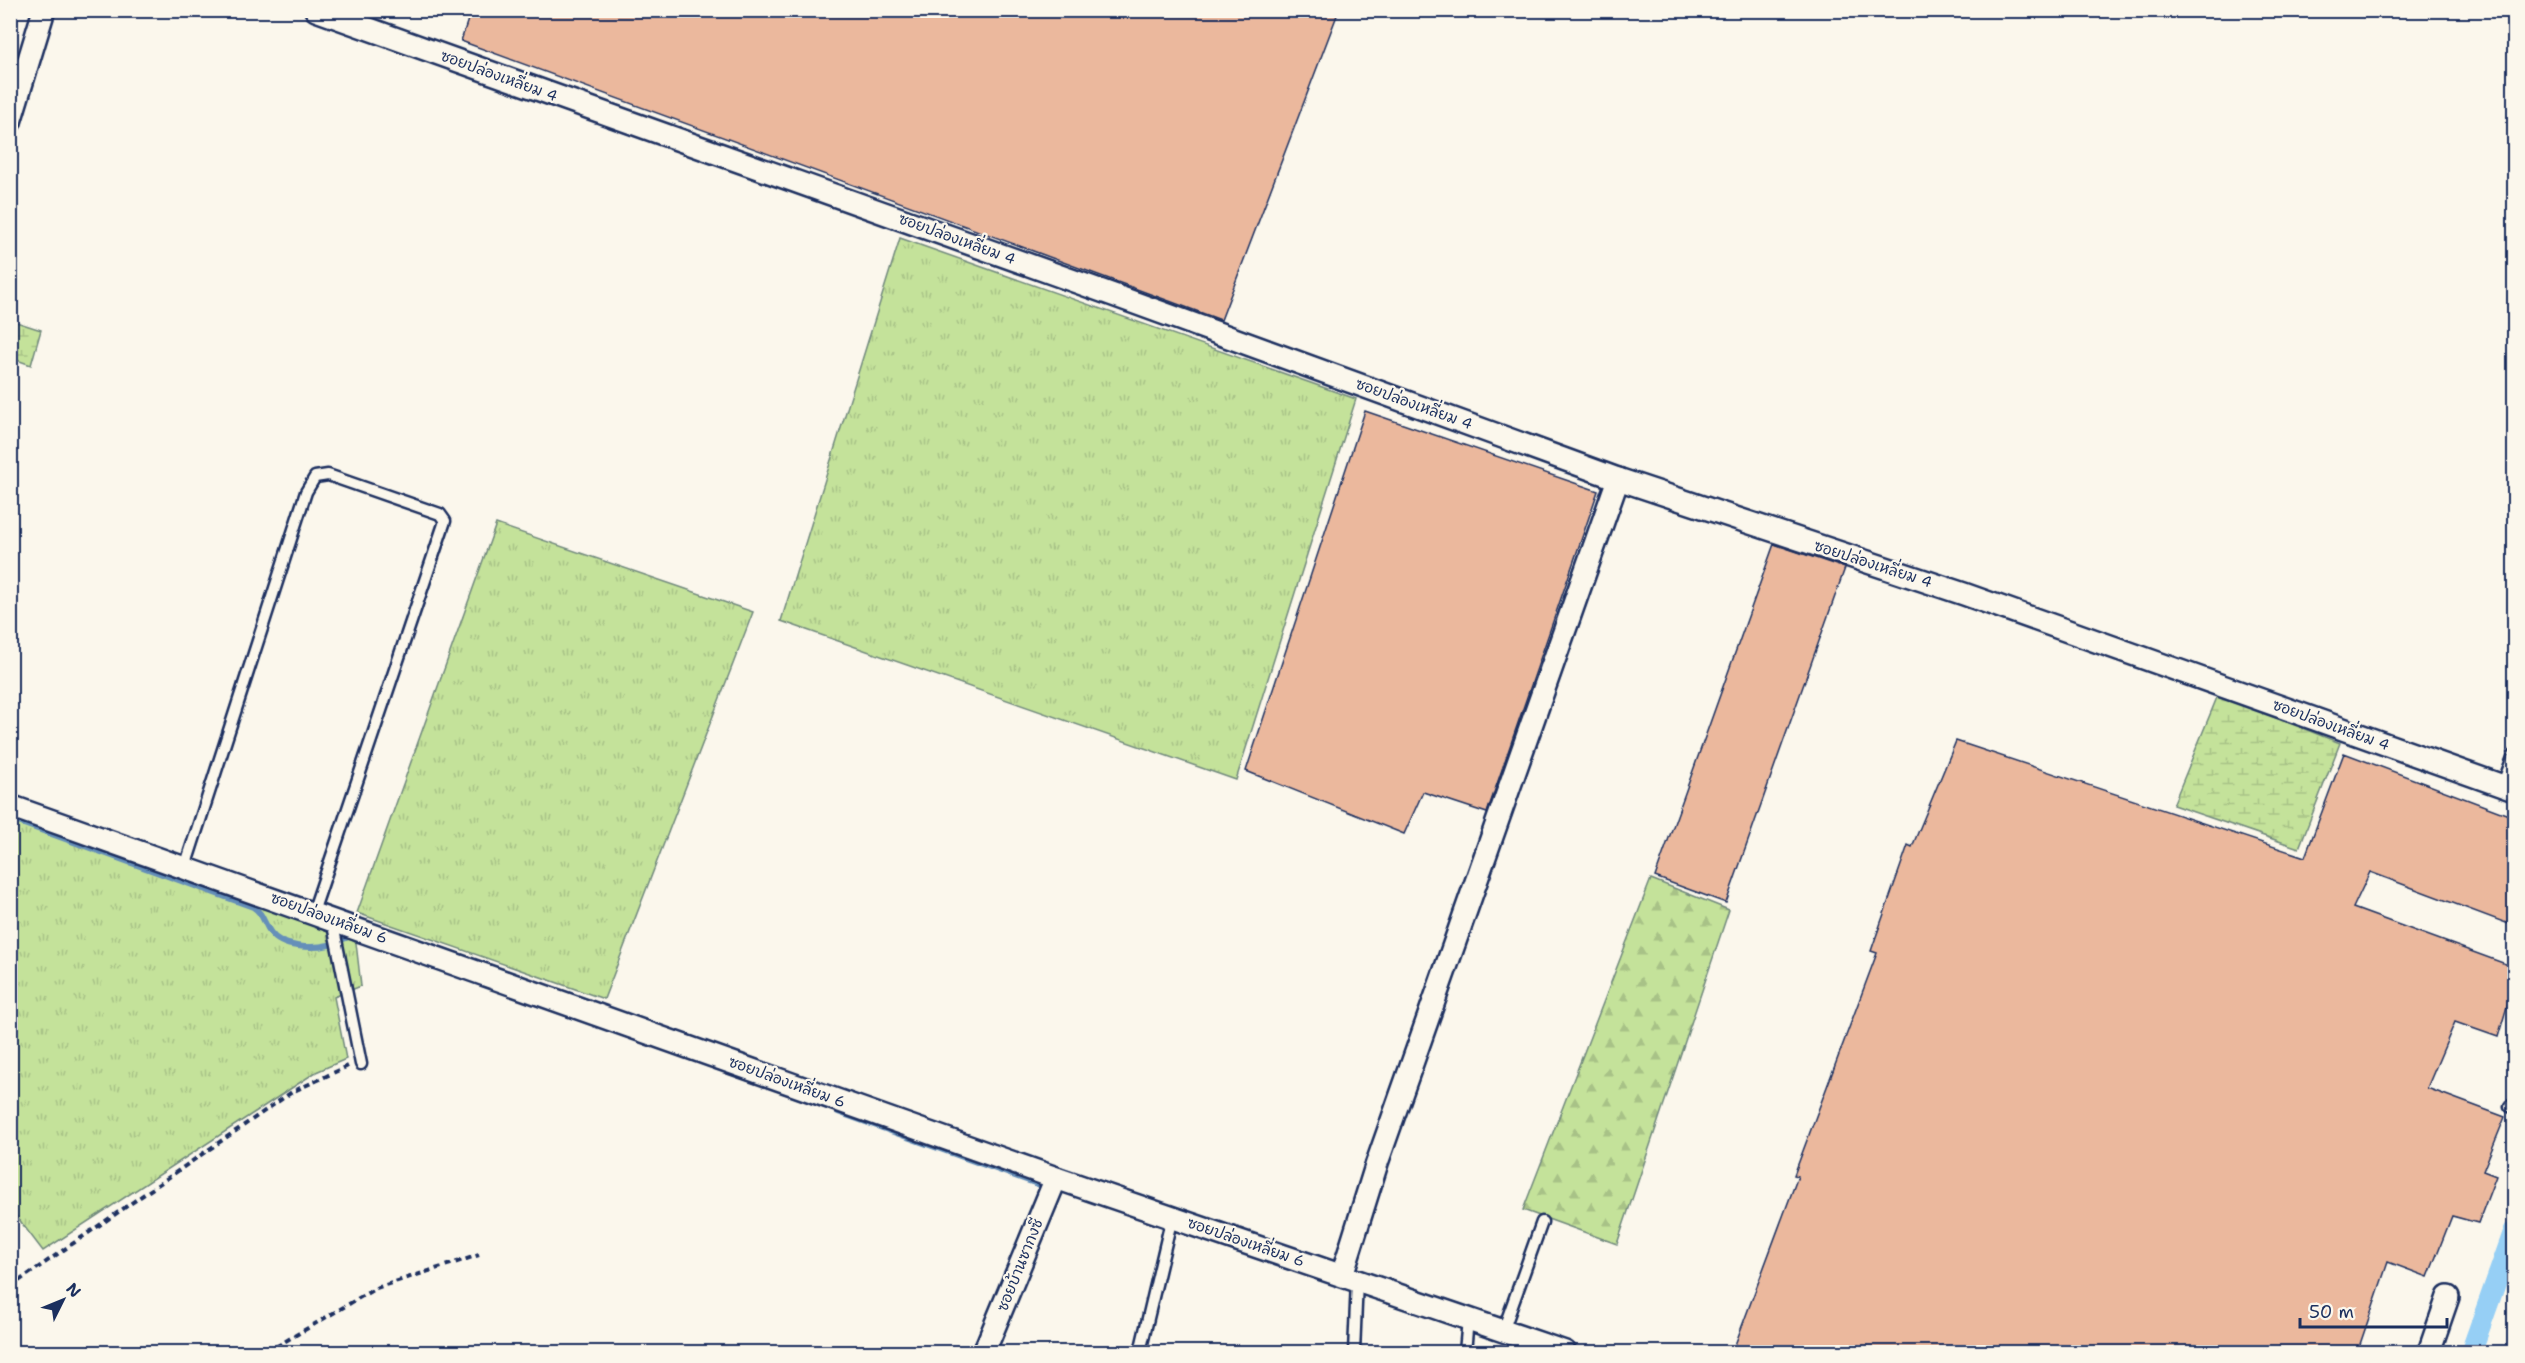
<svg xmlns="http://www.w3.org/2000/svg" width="2525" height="1363" font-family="'Shantell Sans','Playpen Sans Thai',sans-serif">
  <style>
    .grass { fill: url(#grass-tufts); stroke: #70887c; stroke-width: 1.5 }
    .forest { fill: url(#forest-firs); stroke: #70887c; stroke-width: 1.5 }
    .wetland { fill: url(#wetland-marsh); stroke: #70887c; stroke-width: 1.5 }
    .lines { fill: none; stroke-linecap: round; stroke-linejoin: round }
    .stream { stroke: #658fb9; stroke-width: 6 }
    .canal { stroke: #96cff5; stroke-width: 21 }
    .building { fill: #ebb89d; stroke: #1b2f5e; stroke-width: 1.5 }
    .service-casing { stroke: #1b2f5e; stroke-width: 15 }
    .minor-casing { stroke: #1b2f5e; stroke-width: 26 }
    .path { stroke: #1b2f5e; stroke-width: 4; stroke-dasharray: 6 4.5; stroke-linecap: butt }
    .service { stroke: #fbf7ec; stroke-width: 10 }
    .minor { stroke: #fbf7ec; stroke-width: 21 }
    .labels { text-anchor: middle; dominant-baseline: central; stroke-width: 4.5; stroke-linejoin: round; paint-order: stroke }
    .street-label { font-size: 15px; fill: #1b2f5e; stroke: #fbf7ec }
  </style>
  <defs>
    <pattern id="grass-tufts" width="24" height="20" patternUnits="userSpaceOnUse" patternTransform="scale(1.5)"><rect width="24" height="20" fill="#c4e29a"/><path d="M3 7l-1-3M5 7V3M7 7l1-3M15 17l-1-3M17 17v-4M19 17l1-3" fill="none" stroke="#a8c287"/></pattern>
    <pattern id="forest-firs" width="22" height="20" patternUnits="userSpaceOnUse" patternTransform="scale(1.5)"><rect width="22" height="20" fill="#c4e29a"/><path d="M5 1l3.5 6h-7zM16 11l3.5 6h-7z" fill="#a8c287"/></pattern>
    <pattern id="wetland-marsh" width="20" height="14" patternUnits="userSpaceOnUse" patternTransform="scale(1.5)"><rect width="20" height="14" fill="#c4e29a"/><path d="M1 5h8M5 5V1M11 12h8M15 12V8" fill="none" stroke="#a8c287"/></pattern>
  </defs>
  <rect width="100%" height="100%" fill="#fbf7ec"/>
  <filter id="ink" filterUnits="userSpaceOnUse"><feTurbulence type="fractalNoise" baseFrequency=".0167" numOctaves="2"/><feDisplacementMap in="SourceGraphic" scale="12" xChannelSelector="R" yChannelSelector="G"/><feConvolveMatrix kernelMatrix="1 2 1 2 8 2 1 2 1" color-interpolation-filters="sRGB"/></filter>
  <g filter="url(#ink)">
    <g class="grass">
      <polygon points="900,238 1356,399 1236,780 781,621"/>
      <polygon points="496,524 753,612 604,999 357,913"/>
      <polygon points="10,811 328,924 356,943 361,986 334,997 346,1059 316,1072 43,1251 11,1209"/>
    </g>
    <polygon class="forest" points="1651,879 1729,910 1617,1244 1523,1210"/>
    <g class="wetland">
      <polygon points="10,320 41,330 31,365 11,358"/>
      <polygon points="2218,695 2340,743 2299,848 2173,805"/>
    </g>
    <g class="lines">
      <g class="stream">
        <path d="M10 819 253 907C264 914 263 923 271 933 281 948 313 949 329 945 338 943 346 936 355 935"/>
        <polyline points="838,1112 1040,1185"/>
      </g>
      <polyline class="canal" points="2471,1352 2514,1231"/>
    </g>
    <g class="building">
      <polygon points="471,10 1339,10 1221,320 461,41"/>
      <polygon points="1365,411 1598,491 1487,813 1423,792 1404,834 1246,771"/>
      <polygon points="1774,544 1845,568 1726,903 1655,877"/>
      <polygon points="1956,741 2305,857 2344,753 2514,817 2514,926 2370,872 2353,908 2514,967 2514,983 2498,1037 2455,1022 2427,1088 2505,1117 2483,1171 2496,1176 2478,1223 2452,1216 2428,1277 2388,1262 2357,1353 1732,1353 1798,1176 1794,1175 1877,953 1871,951 1908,845 1912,847"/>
    </g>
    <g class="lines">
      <g class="service-casing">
        <g id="service">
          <polyline points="2502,786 2514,755"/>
          <polyline points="185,867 306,492 315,477 328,475 440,514 445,521 313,912"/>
          <polyline points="332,920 361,1064"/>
          <polyline points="2510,1106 2514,1108"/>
          <polyline points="1503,1331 1542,1222"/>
          <polyline points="1140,1352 1172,1217"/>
          <polyline points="1354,1352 1357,1280"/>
          <polyline points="1465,1352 1468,1319"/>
        </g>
      </g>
      <g class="minor-casing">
        <g id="minor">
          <polyline points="316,10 1116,296 1618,479 1964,594 2514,790"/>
          <polyline points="10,122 44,10"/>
          <polyline points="10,806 1056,1178 1565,1352"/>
          <polyline points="1342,1275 1377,1163 1618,479"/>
          <polyline points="984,1352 1056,1178"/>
          <polyline points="2429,1352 2448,1297"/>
        </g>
      </g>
      <g class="path">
        <polyline points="10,1287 292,1092 348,1066"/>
        <polyline points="267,1352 376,1288 479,1255"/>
      </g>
      <use href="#service" class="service"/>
      <use href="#minor" class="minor"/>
    </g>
  </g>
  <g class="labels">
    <g class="street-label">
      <text transform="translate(499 76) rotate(20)">ซอยปล่องเหลี่ยม 4</text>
      <text transform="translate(957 239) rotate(20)">ซอยปล่องเหลี่ยม 4</text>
      <text transform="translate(1414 404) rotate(20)">ซอยปล่องเหลี่ยม 4</text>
      <text transform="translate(1873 564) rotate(18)">ซอยปล่องเหลี่ยม 4</text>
      <text transform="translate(2331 725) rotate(20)">ซอยปล่องเหลี่ยม 4</text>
      <text transform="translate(329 918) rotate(20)">ซอยปล่องเหลี่ยม 6</text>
      <text transform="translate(787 1082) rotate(20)">ซอยปล่องเหลี่ยม 6</text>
      <text transform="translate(1246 1242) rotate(19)">ซอยปล่องเหลี่ยม 6</text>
      <text transform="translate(1020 1265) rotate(-68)">ซอยบ้านซากงซี</text>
    </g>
  </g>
  <rect width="2525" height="1363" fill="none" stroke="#fbf7ec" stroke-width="36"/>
  <rect x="18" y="18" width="2489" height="1327" fill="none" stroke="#1b2f5e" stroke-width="2" filter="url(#ink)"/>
  <g transform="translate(63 1300) rotate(47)" stroke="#fbf7ec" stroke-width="4.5" paint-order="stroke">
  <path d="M0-4.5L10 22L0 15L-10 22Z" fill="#1b2f5e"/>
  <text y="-9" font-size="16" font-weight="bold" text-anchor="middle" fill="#1b2f5e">N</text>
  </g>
  <path d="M2300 1318v9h147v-9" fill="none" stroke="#1b2f5e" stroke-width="3"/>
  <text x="2309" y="1318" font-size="18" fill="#1b2f5e" stroke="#fbf7ec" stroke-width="4.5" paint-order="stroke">50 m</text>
</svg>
